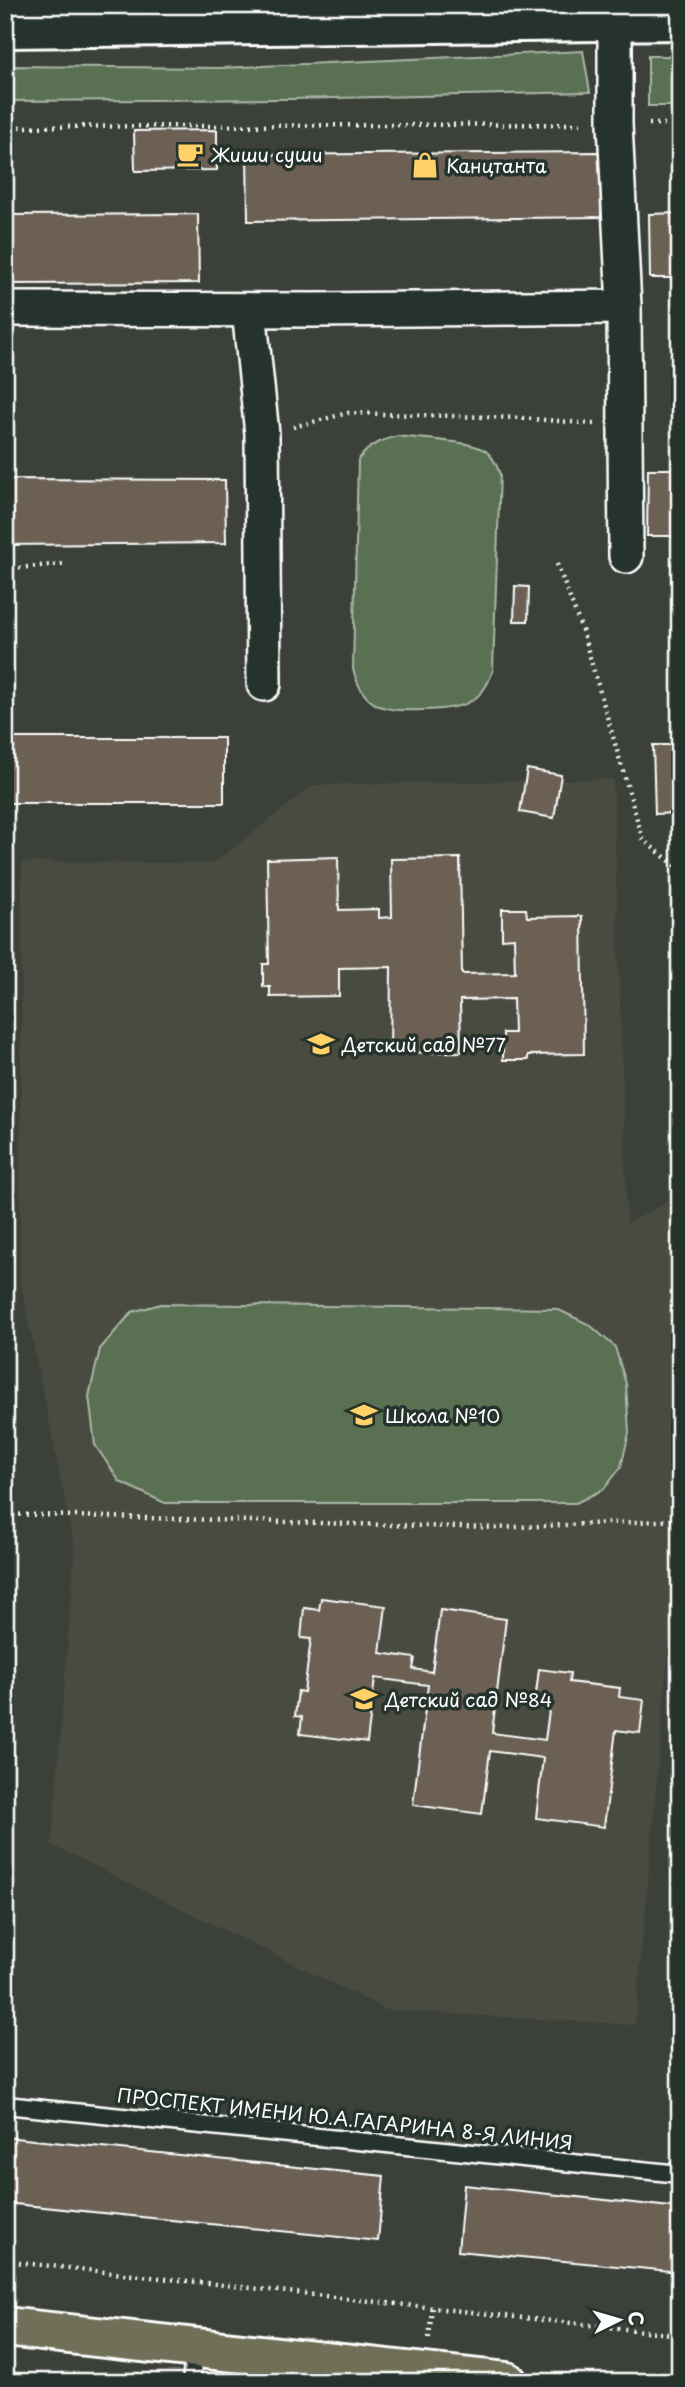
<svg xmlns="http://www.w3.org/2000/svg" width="685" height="2387" font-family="'Playpen Sans',sans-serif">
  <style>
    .built { fill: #4a4b41 }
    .green { fill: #5a7053; stroke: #acb8a9; stroke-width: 2 }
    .building { fill: #6c6155; stroke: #fff; stroke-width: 2 }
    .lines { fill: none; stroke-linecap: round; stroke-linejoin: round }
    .service-casing { stroke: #fff; stroke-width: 21 }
    .minor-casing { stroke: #fff; stroke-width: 38 }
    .secondary-casing { stroke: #fff; stroke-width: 44 }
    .primary-casing { stroke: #fff; stroke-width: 44 }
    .path { stroke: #fff; stroke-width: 4.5; stroke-dasharray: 2 5; stroke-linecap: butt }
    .service { stroke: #26332d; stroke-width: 16 }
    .minor { stroke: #26332d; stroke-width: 33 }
    .secondary { stroke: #26332d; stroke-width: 38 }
    .primary { stroke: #706f59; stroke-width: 38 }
    .labels { text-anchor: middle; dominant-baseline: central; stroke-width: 7; stroke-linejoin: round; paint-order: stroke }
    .poi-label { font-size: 19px; fill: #fff; stroke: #26332d; text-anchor: start }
    .street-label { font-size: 19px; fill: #fff; stroke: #26332d }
  </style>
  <rect width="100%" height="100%" fill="#3b4139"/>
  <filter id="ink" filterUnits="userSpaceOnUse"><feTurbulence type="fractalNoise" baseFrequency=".0143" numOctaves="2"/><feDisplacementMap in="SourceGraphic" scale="14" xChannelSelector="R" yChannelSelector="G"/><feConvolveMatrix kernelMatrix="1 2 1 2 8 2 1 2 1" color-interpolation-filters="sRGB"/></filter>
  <g filter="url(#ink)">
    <polygon class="built" points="613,779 627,1224 680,1195 680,1553 677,1554 635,2025 387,2010 52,1845 75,1549 20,1279 22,862 214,863 314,785"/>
    <g class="green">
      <polygon points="583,51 590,92 291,99 5,101 5,66 220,68"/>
      <rect x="648" y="56" width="32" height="50"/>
      <path d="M398 436C419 439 469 440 486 451 493 457 497 465 500 474L493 670C482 706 458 709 424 710 386 711 364 711 353 669L358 460C369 445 381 440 398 436Z"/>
      <polygon points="161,1304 557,1309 590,1325 615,1347 626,1384 629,1433 621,1467 604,1489 576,1503 165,1503 120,1482 95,1445 89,1396 100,1349 132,1312"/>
    </g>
    <g class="building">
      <polygon points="217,130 217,170 135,171 134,131"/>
      <polygon points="600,152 601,217 248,221 247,155"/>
      <polygon points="680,213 680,278 650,278 649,214"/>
      <polygon points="198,214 199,283 5,284 5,215"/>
      <polygon points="648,469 680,469 680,536 647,536"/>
      <polygon points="5,479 225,480 226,543 5,545"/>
      <polygon points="515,586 529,587 528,621 514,621"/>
      <rect x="5" y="738" width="219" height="65"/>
      <polygon points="653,745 680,745 680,813 655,814"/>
      <polygon points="527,769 561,775 554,818 520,812"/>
      <polygon points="338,857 339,910 379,909 379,918 392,917 391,859 460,858 462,974 515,973 514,938 502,939 502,909 526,909 527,917 582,916 584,1054 528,1055 528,1060 503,1060 503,1033 514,1033 513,999 460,1000 461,1052 390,1053 391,967 339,968 339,996 270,997 270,987 263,987 263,964 269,964 267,859"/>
      <polygon points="321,1598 386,1606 380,1653 415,1658 413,1669 432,1672 440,1610 506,1619 492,1733 545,1740 550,1704 535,1702 539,1669 570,1673 569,1682 620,1688 619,1697 644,1700 640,1733 616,1730 604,1827 536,1818 543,1758 490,1751 482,1814 413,1805 428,1685 375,1678 367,1742 300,1734 302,1717 295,1716 298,1691 304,1692 311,1639 301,1638 304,1608 319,1610"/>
      <polygon points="5,2137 384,2176 378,2241 5,2203"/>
      <polygon points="464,2185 680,2208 680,2272 458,2251"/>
    </g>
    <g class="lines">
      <g class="service-casing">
        <g id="service">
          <polyline points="5,2105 680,2174"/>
          <polyline points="191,2382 195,2349"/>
        </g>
      </g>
      <g class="minor-casing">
        <g id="minor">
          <polyline points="615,19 615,124 624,307 626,556"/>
          <polyline points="5,309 313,310 624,307"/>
          <polyline points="249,310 262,434 264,684"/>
        </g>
      </g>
      <g class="secondary-casing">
        <polyline id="secondary" points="5,28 680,20"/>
      </g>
      <g class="primary-casing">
        <polyline id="primary" points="5,2327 507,2382"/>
      </g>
      <g class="path">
        <polyline points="649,124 680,124"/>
        <polyline points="5,127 581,124"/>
        <polyline points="293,427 348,413 522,418 594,424"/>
        <polyline points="557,564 582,630 643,840 680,869"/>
        <polyline points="5,569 63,564"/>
        <polyline points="5,1514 495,1528 680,1520"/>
        <polyline points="5,2261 680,2335"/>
        <polyline points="429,2338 432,2308"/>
      </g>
      <use href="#service" class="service"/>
      <use href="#minor" class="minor"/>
      <use href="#secondary" class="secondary"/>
      <use href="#primary" class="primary"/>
    </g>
  </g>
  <defs>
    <g id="cafe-bare" transform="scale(2.1)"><path d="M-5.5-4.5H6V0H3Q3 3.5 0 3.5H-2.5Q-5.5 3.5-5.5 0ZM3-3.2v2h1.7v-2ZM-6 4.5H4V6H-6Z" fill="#ffd166" stroke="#26332d" stroke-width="2.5" paint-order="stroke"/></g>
    <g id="shop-bare" transform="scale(2.1)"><path d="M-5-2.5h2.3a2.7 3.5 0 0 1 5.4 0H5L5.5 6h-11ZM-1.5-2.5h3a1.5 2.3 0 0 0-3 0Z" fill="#ffd166" stroke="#26332d" stroke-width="2.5" paint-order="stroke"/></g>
    <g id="school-bare" transform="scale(2.1)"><path d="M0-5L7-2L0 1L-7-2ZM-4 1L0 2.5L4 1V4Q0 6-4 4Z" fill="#ffd166" stroke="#26332d" stroke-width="2.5" paint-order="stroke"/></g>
  </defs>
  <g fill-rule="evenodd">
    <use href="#cafe-bare" x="190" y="154"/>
    <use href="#shop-bare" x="425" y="165"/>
    <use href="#school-bare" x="321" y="1044"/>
    <use href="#school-bare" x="364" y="1415"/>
    <use href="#school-bare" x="364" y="1699"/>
  </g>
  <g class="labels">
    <g class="poi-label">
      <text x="211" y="154">Жиши суши</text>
      <text x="446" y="165">Канцтанта</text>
      <text x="342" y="1044">Детский сад №77</text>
      <text x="385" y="1415">Школа №10</text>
      <text x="385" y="1699">Детский сад №84</text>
    </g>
    <g class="street-label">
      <text transform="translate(345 2118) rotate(6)">ПРОСПЕКТ ИМЕНИ Ю.А.ГАГАРИНА 8-Я ЛИНИЯ</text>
    </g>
  </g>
  <rect width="685" height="2387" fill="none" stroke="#26332d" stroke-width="28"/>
  <rect x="14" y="14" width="657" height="2359" fill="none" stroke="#fff" stroke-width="2.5" filter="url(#ink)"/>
  <g transform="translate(619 2320) rotate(85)" stroke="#26332d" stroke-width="5" paint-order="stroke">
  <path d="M0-5L12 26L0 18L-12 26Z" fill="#ffffff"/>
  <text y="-10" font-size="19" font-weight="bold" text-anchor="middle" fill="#ffffff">С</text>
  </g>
</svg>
